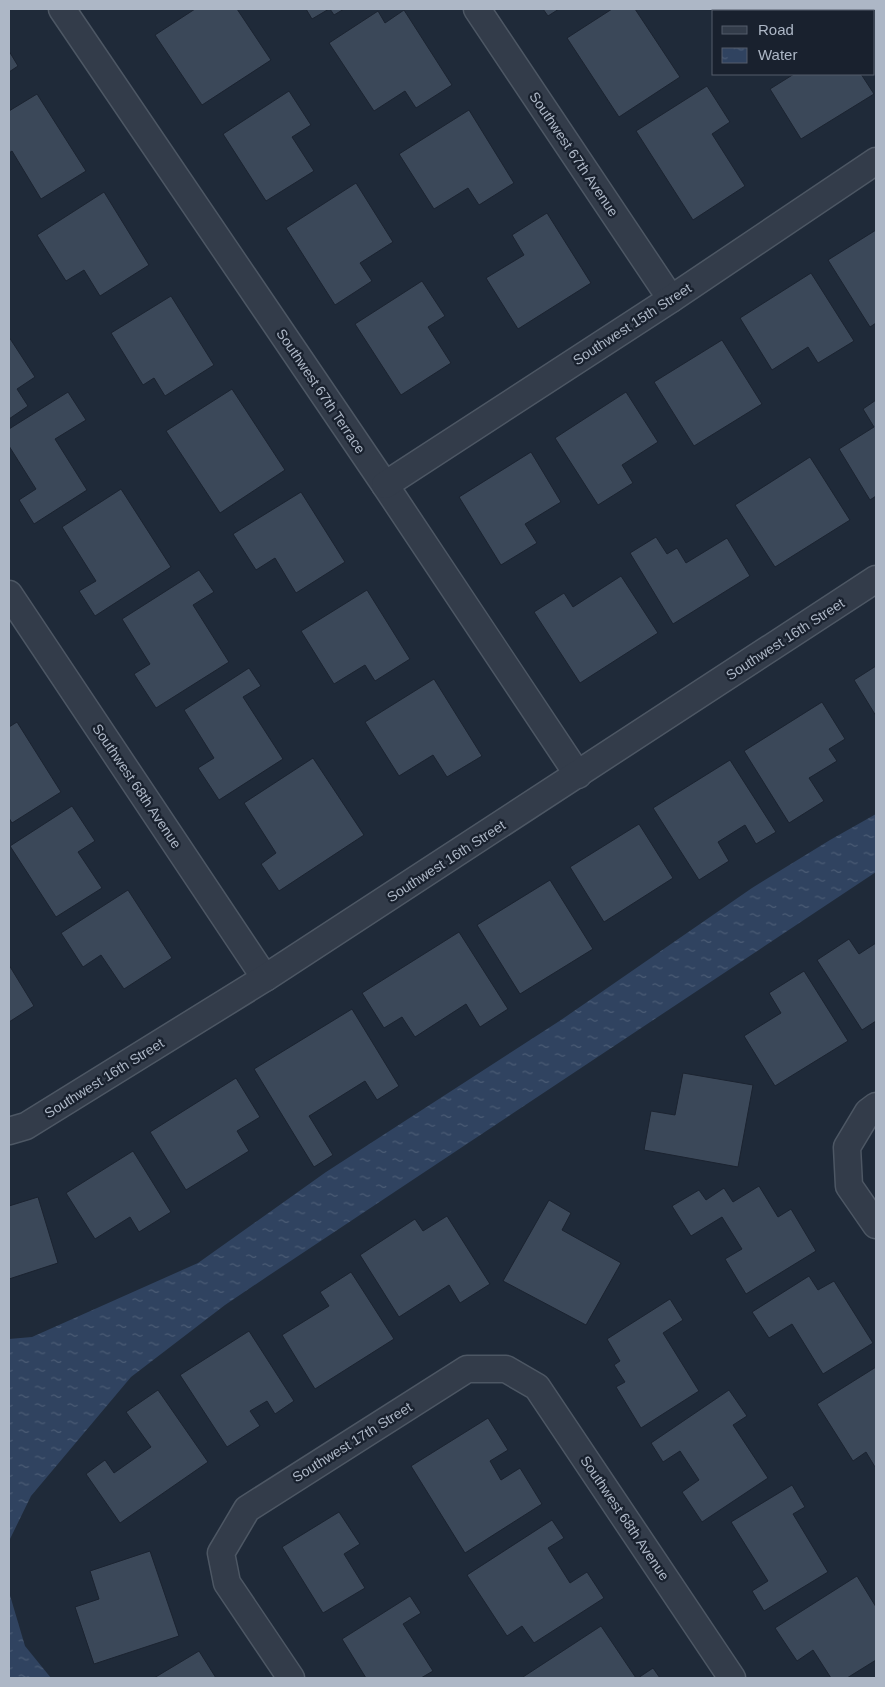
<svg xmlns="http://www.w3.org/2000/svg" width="885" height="1687" font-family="Helvetica,sans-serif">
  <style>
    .water { fill: url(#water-ripples) }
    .building { fill: #3b4859; stroke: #1b2330 }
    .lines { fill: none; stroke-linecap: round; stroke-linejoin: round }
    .minor-casing { stroke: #4d5764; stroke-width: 29 }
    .minor { stroke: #333c4a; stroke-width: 26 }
    .labels { text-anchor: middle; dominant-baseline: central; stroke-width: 4.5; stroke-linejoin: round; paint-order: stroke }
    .street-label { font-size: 14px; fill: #adb7c6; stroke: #19212e }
  </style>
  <defs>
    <pattern id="water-ripples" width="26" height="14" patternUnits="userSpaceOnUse" patternTransform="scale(1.25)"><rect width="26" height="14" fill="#304360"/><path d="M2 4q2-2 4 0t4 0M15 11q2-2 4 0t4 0" fill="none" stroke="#4b5c75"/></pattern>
  </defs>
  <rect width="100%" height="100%" fill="#1f2a39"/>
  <g class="water">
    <polygon points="876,814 876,872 268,1276 225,1305 131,1377 31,1496 9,1541 9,1339 32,1337 198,1263 326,1172 561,1020 752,888 830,840"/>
    <polygon points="9,1592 25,1646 51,1678 9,1678"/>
  </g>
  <g class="building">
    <polygon points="195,9 237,9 271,60 202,105 155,35"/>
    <polygon points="306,9 329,9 312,19"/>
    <polygon points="330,9 344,9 334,15"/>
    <polygon points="543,9 559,9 548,16"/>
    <polygon points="612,9 635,9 680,77 619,117 567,38"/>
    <polygon points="740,9 771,9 767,11 741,11"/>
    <polygon points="404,10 452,85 416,108 405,91 374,111 329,43 378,11 385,23"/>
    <polygon points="9,51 18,66 9,72"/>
    <polygon points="794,74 861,74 874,94 801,139 770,89"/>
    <polygon points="707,86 730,122 712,134 745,186 693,220 636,131"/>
    <polygon points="289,91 311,125 292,137 314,171 266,201 223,134"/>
    <polygon points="37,94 86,171 41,199 12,151 9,153 9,111"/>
    <polygon points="469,110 514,183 479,205 468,188 434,209 399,154"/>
    <polygon points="356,183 393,242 360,263 372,281 335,305 286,228"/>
    <polygon points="104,192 149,265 100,296 84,270 66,281 37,235"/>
    <polygon points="547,213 591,283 518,329 486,278 524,255 512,235"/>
    <polygon points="876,230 876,323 870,327 828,260"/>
    <polygon points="811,273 854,341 818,363 808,347 772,370 740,318"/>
    <polygon points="422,281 445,316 428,327 451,363 401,395 355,324"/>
    <polygon points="171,296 214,365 165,396 154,378 143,385 111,333"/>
    <polygon points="9,337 35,377 17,389 28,406 9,419"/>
    <polygon points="722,340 762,404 694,446 654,382"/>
    <polygon points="232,389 285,470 220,513 166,431"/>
    <polygon points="68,392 86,420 55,439 87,490 34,524 19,500 36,489 9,446 9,429"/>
    <polygon points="626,392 658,442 622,465 633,483 598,505 555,438"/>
    <polygon points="876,400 876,496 870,500 839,449 874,427 863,409"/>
    <polygon points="531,452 561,502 525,524 537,543 501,565 459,497"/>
    <polygon points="810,457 850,520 775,567 735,505"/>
    <polygon points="121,489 171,567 95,616 79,591 96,581 62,527"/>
    <polygon points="301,492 345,562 296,593 275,558 256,570 233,534"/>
    <polygon points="656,537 667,554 677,548 686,563 727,538 750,576 673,624 630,553"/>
    <polygon points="199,570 214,592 193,605 229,662 156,708 134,674 150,664 122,619"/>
    <polygon points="621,576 658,633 580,683 534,612 564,593 573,607"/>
    <polygon points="367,590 410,659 375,681 365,665 334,684 301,631"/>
    <polygon points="876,666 876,716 854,680"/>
    <polygon points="249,668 261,686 243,697 283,759 219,800 198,768 214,758 184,710"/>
    <polygon points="434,679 482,756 447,777 433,755 399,776 365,722"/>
    <polygon points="822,702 845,739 829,749 837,761 809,778 824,801 789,823 744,751"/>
    <polygon points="17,722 61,792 12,823 9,818 9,727"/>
    <polygon points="313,758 364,835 279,891 261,864 276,853 244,803"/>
    <polygon points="730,760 776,832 756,844 745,825 718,842 729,861 699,880 653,808"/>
    <polygon points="72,806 95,841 78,852 102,888 56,917 10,846"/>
    <polygon points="639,824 673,878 604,922 570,867"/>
    <polygon points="550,880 593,949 520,994 477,925"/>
    <polygon points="128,890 172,958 124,989 101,955 83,967 61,933"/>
    <polygon points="459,932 508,1009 480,1027 466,1004 415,1037 402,1017 384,1028 362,993"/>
    <polygon points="849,939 859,954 876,943 876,1021 862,1030 817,960"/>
    <polygon points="9,965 34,1006 9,1022"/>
    <polygon points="804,971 848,1041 775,1086 744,1036 781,1013 769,993"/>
    <polygon points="352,1009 399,1086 377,1100 365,1081 309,1116 333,1155 314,1167 254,1069"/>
    <polygon points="683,1073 753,1085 738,1167 644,1150 651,1111 675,1115"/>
    <polygon points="236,1078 260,1117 237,1131 249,1151 186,1190 150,1132"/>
    <polygon points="133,1151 171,1212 139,1232 130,1217 95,1239 66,1193"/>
    <polygon points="759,1186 778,1217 791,1209 816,1251 746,1294 725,1259 742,1249 722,1217 691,1236 672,1206 699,1190 706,1200 724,1188 733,1202"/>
    <polygon points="38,1197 58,1263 9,1279 9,1206"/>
    <polygon points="549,1200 571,1213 562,1230 621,1263 586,1325 503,1281"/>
    <polygon points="447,1216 490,1284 460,1303 449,1285 399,1317 360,1255 415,1219 423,1231"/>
    <polygon points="351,1272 394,1339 315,1389 282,1335 329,1306 320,1292"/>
    <polygon points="809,1276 818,1290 834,1281 873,1343 823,1374 792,1324 769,1338 752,1312"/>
    <polygon points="670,1299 683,1320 663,1333 699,1391 641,1428 616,1387 625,1382 614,1365 620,1361 607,1339"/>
    <polygon points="249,1331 294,1401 275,1414 267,1401 250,1411 260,1426 227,1447 180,1375"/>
    <polygon points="876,1367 876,1466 875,1467 866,1452 853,1461 817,1404"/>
    <polygon points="158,1390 208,1462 120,1523 86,1474 105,1460 114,1473 151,1447 126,1412"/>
    <polygon points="729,1390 747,1416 733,1425 768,1478 702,1522 682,1492 699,1480 680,1451 663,1462 651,1443"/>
    <polygon points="488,1418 508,1450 490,1461 501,1480 520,1468 542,1504 465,1553 411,1466"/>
    <polygon points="792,1485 805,1507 793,1514 828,1572 764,1611 752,1591 768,1581 731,1522"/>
    <polygon points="339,1512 360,1544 344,1554 365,1588 323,1613 282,1547"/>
    <polygon points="552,1520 564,1538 548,1548 570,1583 587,1572 604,1598 534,1643 522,1626 507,1636 467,1575"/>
    <polygon points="150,1551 179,1636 94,1664 75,1607 99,1599 90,1571"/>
    <polygon points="857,1576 876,1607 876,1660 847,1678 831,1678 813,1650 797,1661 775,1628"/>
    <polygon points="410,1596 421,1613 403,1624 433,1671 421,1678 366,1678 342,1639"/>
    <polygon points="601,1626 636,1678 524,1678 523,1677"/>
    <polygon points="199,1651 216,1678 154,1678"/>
    <polygon points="653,1668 660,1678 638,1678"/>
  </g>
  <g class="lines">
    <g class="minor-casing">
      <g id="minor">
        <polyline points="62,9 385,485 578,775"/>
        <polyline points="477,9 671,299"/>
        <polyline points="385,485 671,299 876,161"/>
        <polyline points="9,594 265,978"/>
        <polyline points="876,1106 868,1112 847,1147 849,1186 876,1225"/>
        <polyline points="9,1131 26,1126 265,978 876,579"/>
        <polyline points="291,1678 227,1583 221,1553 247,1509 467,1369 506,1369 537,1387 732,1678"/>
      </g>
    </g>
    <use href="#minor" class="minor"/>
  </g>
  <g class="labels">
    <g class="street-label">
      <text transform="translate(574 154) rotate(56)">Southwest 67th Avenue</text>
      <text transform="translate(632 324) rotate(-33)">Southwest 15th Street</text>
      <text transform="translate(321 391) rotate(56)">Southwest 67th Terrace</text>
      <text transform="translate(785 639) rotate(-33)">Southwest 16th Street</text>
      <text transform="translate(137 786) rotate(56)">Southwest 68th Avenue</text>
      <text transform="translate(446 861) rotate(-33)">Southwest 16th Street</text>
      <text transform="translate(104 1078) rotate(-32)">Southwest 16th Street</text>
      <text transform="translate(352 1442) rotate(-32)">Southwest 17th Street</text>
      <text transform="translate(625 1518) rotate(56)">Southwest 68th Avenue</text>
    </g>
  </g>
  <rect width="885" height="1687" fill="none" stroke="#adb7c6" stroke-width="20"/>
  <rect x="712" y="10" width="162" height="65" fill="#19212e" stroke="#545d6b"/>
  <rect x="722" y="26" width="25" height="8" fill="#333c4a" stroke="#545d6b"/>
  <text x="758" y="35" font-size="15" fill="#adb7c6">Road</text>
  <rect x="722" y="48" width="25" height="15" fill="url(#water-ripples)" stroke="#545d6b"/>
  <text x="758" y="60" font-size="15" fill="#adb7c6">Water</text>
</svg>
